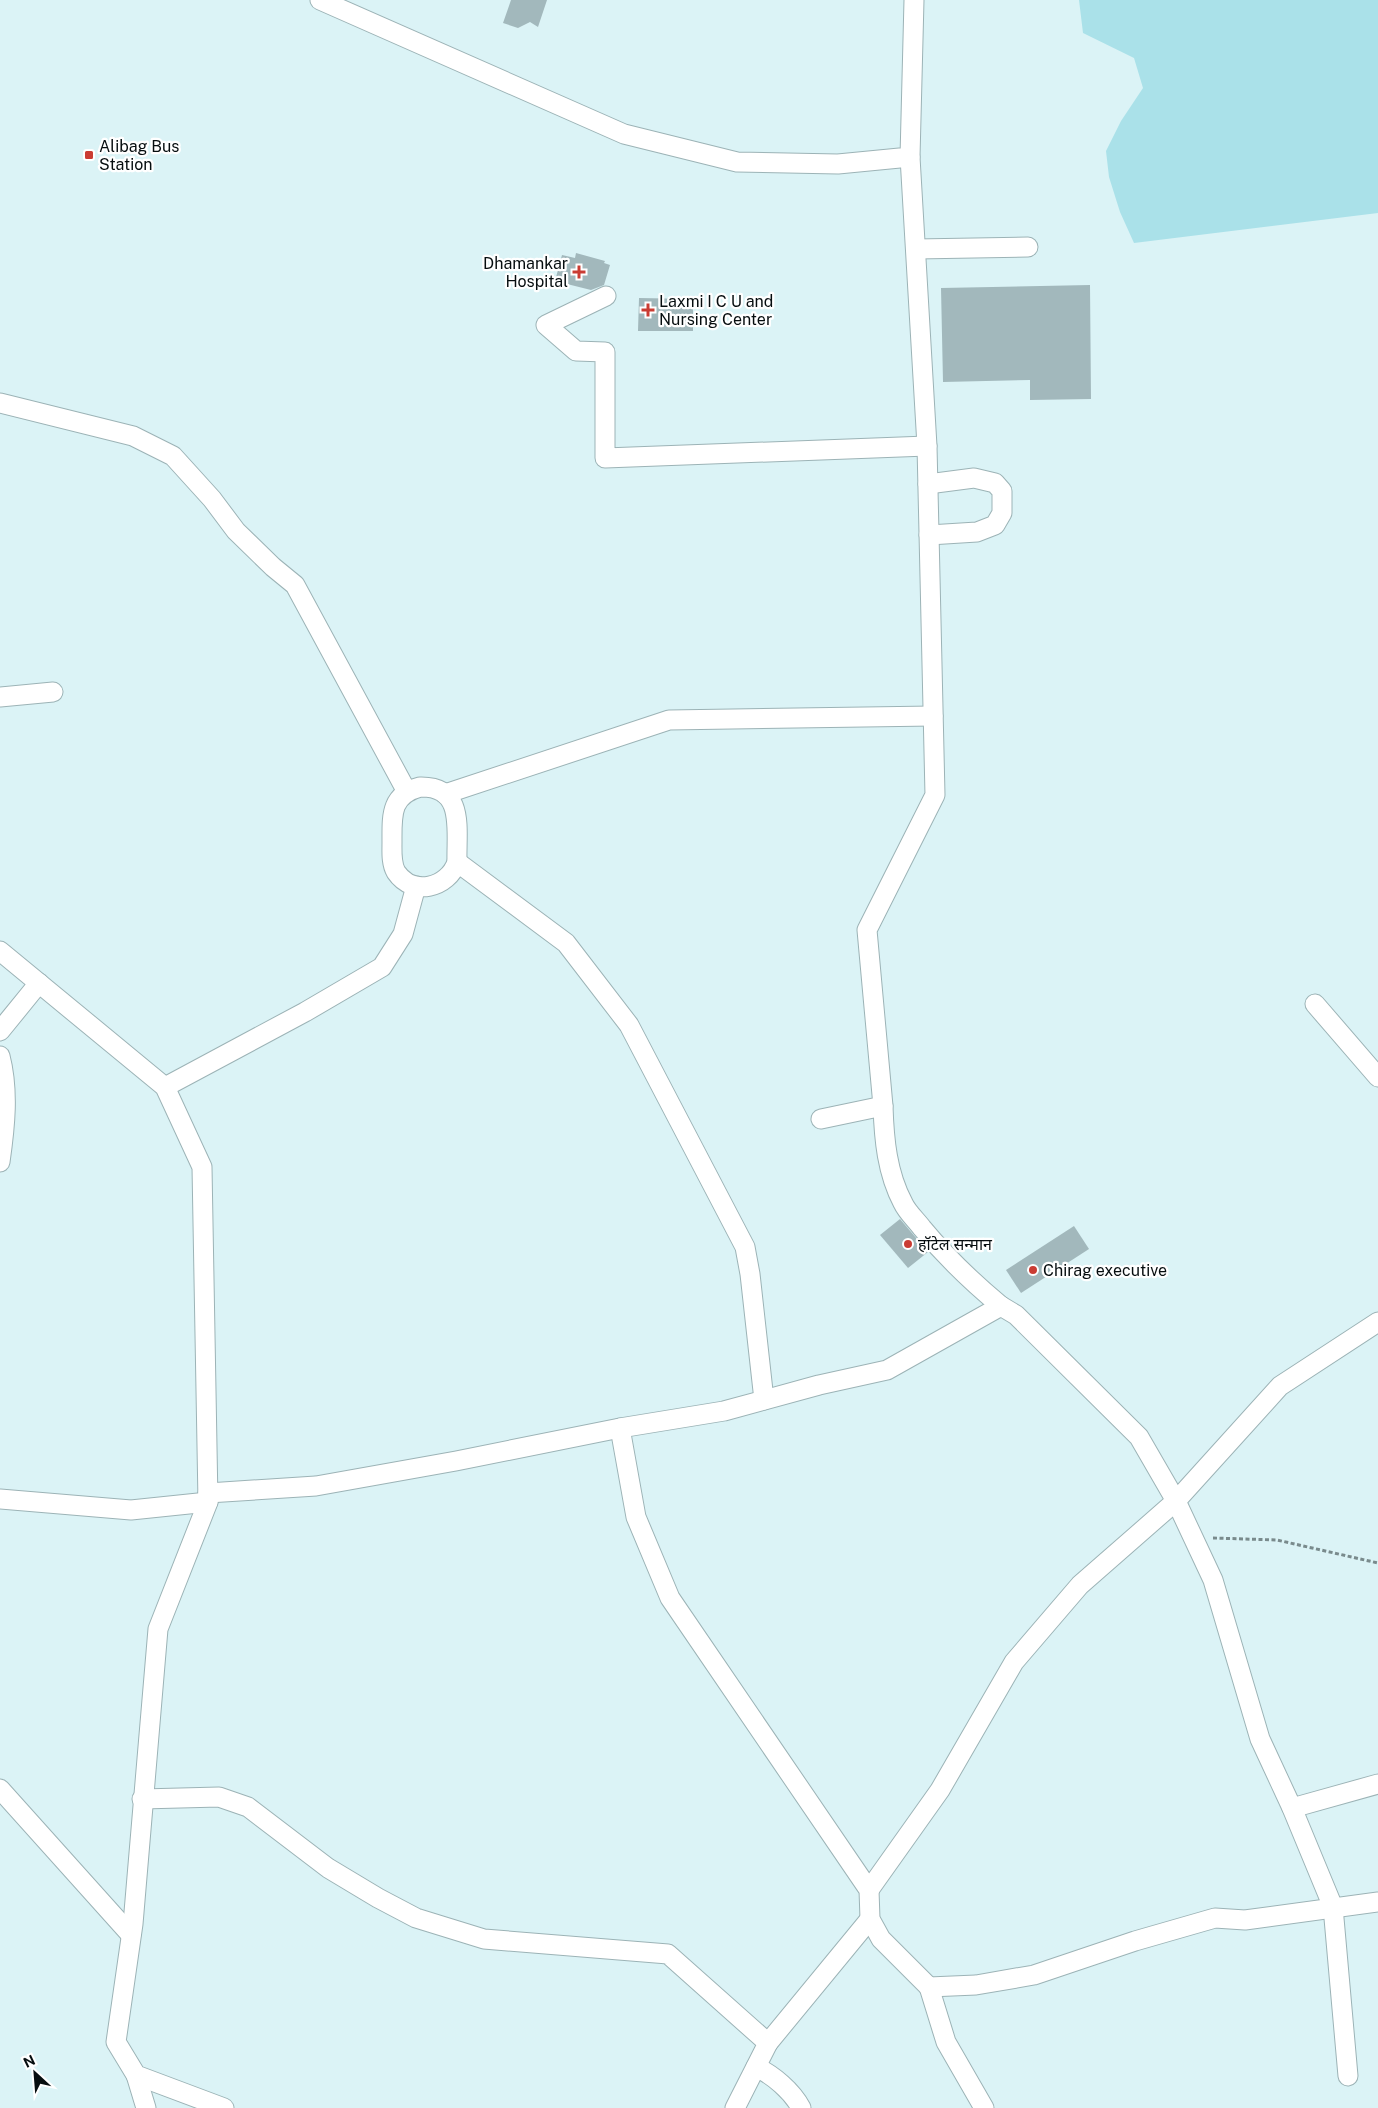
<svg xmlns="http://www.w3.org/2000/svg" width="1378" height="2108" font-family="'Public Sans','Noto Sans Devanagari',sans-serif">
  <style>
    .green { fill: #aae1e9 }
    .building { fill: #a2b8bc }
    .lines { fill: none; stroke-linecap: round; stroke-linejoin: round }
    .minor-casing { stroke: #9cb3b6; stroke-width: 21 }
    .path { stroke: #798a8c; stroke-width: 3; stroke-dasharray: 4 2.5; stroke-linecap: butt }
    .minor { stroke: #fff; stroke-width: 19 }
    .poi-dot { fill: #ca3c33; stroke: #fff; stroke-width: 2 }
    .labels { text-anchor: middle; dominant-baseline: central; stroke-width: 4.5; stroke-linejoin: round; paint-order: stroke }
    .poi-label { font-size: 16px; fill: #060d0f; stroke: #fff; text-anchor: start }
  </style>
  <rect width="100%" height="100%" fill="#dbf3f6"/>
  <polygon class="green" points="1079,0 1378,0 1378,213 1134,243 1120,212 1109,177 1106,151 1121,121 1143,88 1134,58 1083,33"/>
  <g class="building">
    <polygon points="511,0 547,0 538,27 530,22 518,28 503,23"/>
    <polygon points="576,253 605,261 604,263 610,265 604,285 591,290 555,281 562,255 575,258"/>
    <polygon points="1090,285 1091,399 1030,400 1030,380 943,382 941,288"/>
    <polygon points="639,298 693,299 693,331 638,331"/>
    <polygon points="900,1219 928,1252 908,1268 880,1235"/>
    <polygon points="1074,1226 1089,1249 1021,1293 1006,1270"/>
  </g>
  <g class="lines">
    <g class="minor-casing">
      <g id="minor">
        <polyline points="320,0 624,134 737,162 838,164 910,157 914,0"/>
        <polyline points="916,249 1028,247"/>
        <polyline points="606,296 546,325 576,351 605,352 605,458 927,446"/>
        <polyline points="0,403 133,436 173,456 212,499 236,531 273,567 295,585 407,792"/>
        <polyline points="928,484 974,478 995,483 1002,491 1002,513 995,525 977,532 929,535"/>
        <polyline points="0,697 53,692"/>
        <path d="M420 787C466 786 456 831 457 862 448 888 413 897 396 872 391 863 392 852 392 842 392 816 390 795 420 787Z"/>
        <polyline points="445,794 669,720 933,716"/>
        <polyline points="457,862 566,943 629,1025 745,1247 750,1274 764,1400"/>
        <polyline points="0,951 165,1087 202,1167 208,1502 158,1629 133,1924 116,2042 136,2075 224,2108"/>
        <polyline points="1315,1004 1378,1077"/>
        <polyline points="0,1031 39,983"/>
        <path d="M0 1056C9 1091 5 1127 0 1162"/>
        <polyline points="165,1087 305,1012 382,967 403,934 416,886"/>
        <path d="M883 1106C884 1139 887 1173 903 1203 907 1212 916 1220 922 1228 946 1257 972 1282 1001 1306"/>
        <polyline points="821,1119 883,1106 867,930 935,795 927,446 910,157"/>
        <polyline points="620,1428 636,1517 670,1598 869,1890 870,1919 881,1939 929,1987 976,1985 1034,1975 1135,1941 1215,1918 1245,1920 1378,1902"/>
        <polyline points="208,1493 316,1486 456,1461 620,1428 724,1411 819,1385 887,1370 1001,1306 1016,1315 1139,1437 1176,1501 1080,1585 1014,1662 940,1790 869,1890"/>
        <polyline points="0,1499 131,1510 208,1502"/>
        <polyline points="0,1789 131,1935"/>
        <polyline points="142,1799 219,1797 248,1807 328,1868 378,1898 416,1918 484,1939 668,1954 768,2043 735,2108"/>
        <polyline points="1292,1808 1378,1784"/>
        <polyline points="929,1987 946,2042 984,2108"/>
        <polyline points="768,2043 870,1919"/>
        <path d="M756 2067C773 2075 792 2091 801 2108"/>
        <polyline points="136,2075 146,2108"/>
        <polyline points="1348,2076 1333,1907 1292,1808 1260,1739 1213,1580 1176,1501 1280,1386 1378,1322"/>
      </g>
    </g>
    <polyline class="path" points="1213,1538 1277,1540 1378,1563"/>
    <use href="#minor" class="minor"/>
  </g>
  <g class="poi-dot">
    <rect x="84" y="150" width="10" height="10" rx="2.5"/>
    <path d="M576.5 264.5h5v5h5v5h-5v5h-5v-5h-5v-5h5z"/>
    <path d="M645.5 302.5h5v5h5v5h-5v5h-5v-5h-5v-5h5z"/>
    <circle cx="908" cy="1244" r="5"/>
    <circle cx="1033" cy="1270" r="5"/>
  </g>
  <g class="labels">
    <g class="poi-label">
      <text x="99" y="146">Alibag Bus<tspan x="99" dy="18">Station</tspan></text>
      <text x="568" y="263" text-anchor="end">Dhamankar<tspan x="568" dy="18">Hospital</tspan></text>
      <text x="659" y="301">Laxmi I C U and<tspan x="659" dy="18">Nursing Center</tspan></text>
      <text x="918" y="1244">हॉटेल सन्मान</text>
      <text x="1043" y="1270">Chirag executive</text>
    </g>
  </g>
  <g transform="translate(35 2073) rotate(334)" stroke="#ffffff" stroke-width="4" paint-order="stroke">
  <path d="M0-4L9 19L0 12L-9 19Z" fill="#060d0f"/>
  <text y="-8" font-size="14" font-weight="bold" text-anchor="middle" fill="#060d0f">N</text>
  </g>
</svg>
